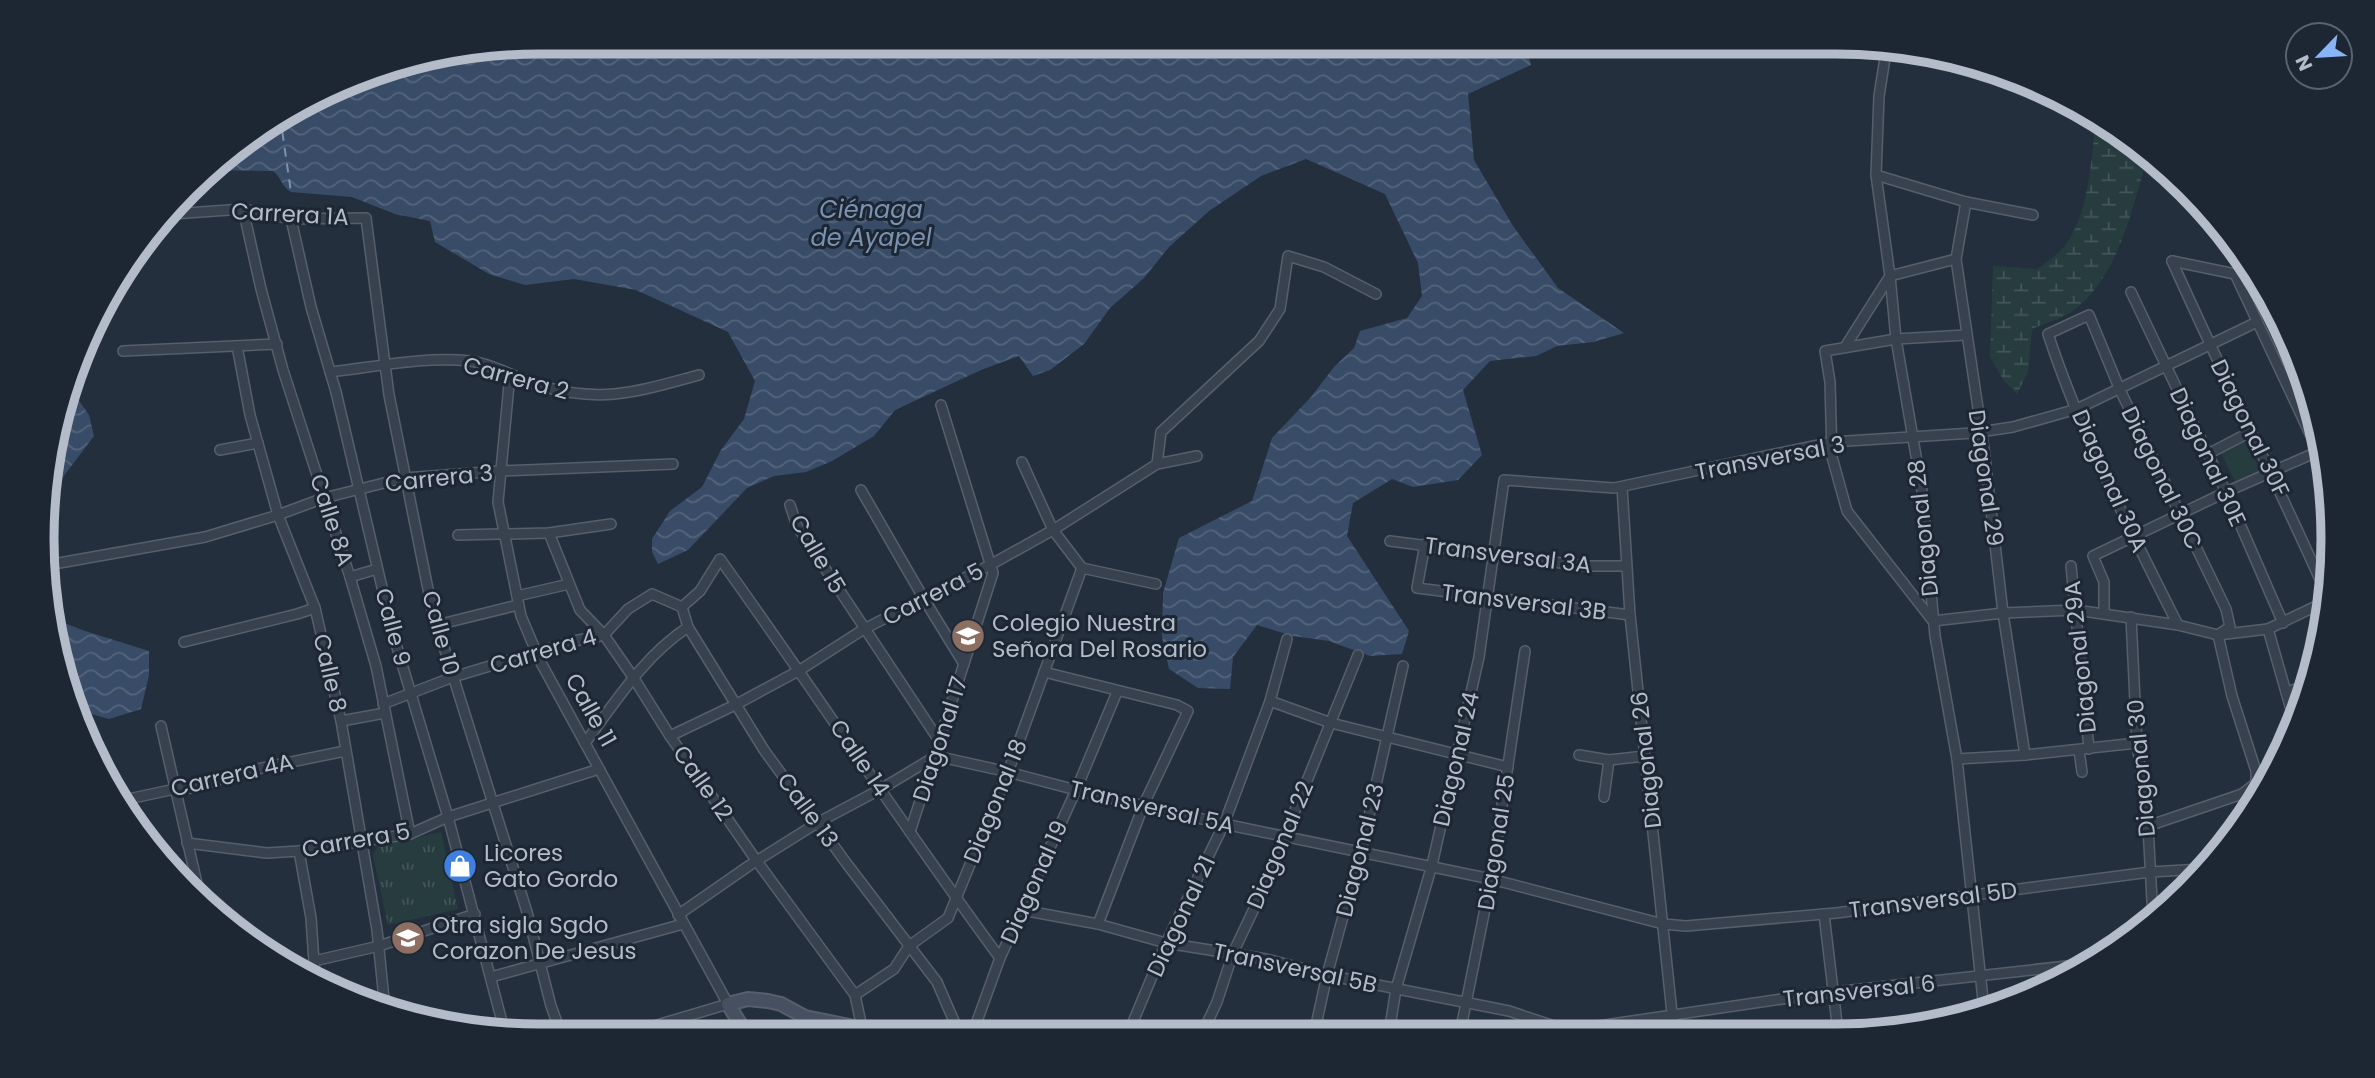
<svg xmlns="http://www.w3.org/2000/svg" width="2375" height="1078" font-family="Poppins,sans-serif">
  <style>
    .wetland { fill: url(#wetland-marsh) }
    .park { fill: url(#park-tufts) }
    .pitch { fill: #263c3f }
    .water { fill: url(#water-waves) }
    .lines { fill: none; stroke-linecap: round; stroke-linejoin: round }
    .ferry { stroke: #7c92b1; stroke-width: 2; stroke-dasharray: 9 7; stroke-linecap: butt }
    .minor-casing { stroke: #565f6c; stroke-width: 12 }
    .secondary-casing { stroke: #565f6c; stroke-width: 16 }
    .minor { stroke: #38414e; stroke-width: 9 }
    .secondary { stroke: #465061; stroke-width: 12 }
    .labels { text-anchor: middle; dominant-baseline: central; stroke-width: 6; stroke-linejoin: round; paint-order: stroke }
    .street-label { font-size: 23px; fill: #b4bcc9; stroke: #1d2633 }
    .poi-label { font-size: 23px; fill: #b4bcc9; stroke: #1d2633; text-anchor: start }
    .water-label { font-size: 24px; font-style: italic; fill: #7c92b1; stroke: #1d2633 }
    .rim { fill: none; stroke: #b4bcc9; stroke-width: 9 }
  </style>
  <defs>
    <pattern id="wetland-marsh" width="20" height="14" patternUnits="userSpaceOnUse" patternTransform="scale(1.75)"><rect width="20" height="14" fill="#263c3f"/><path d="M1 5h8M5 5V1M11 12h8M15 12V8" fill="none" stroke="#435659"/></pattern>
    <pattern id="park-tufts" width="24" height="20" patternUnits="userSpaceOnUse" patternTransform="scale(1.75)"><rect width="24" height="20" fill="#263c3f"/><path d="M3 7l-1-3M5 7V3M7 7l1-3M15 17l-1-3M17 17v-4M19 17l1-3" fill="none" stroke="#435659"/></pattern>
    <pattern id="water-waves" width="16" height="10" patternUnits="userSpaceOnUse" patternTransform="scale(1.75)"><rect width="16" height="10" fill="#394c67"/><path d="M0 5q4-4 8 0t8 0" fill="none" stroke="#53647b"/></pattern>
  </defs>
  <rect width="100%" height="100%" fill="#242f3e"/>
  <path class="wetland" d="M2096 117 2112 126 2148 155C2132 208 2120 275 2073 311 2062 319 2045 323 2032 329L2028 372 2017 394 2004 381 1990 357 1993 266 2037 269C2045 263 2056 256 2063 248 2089 218 2092 155 2096 117Z"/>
  <polygon class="park" points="441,832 458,909 388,925 373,855 378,846"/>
  <polygon class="pitch" points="2245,438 2261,473 2236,484 2219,449"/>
  <g class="water">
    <path d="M539 42H1525L1531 65 1468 94 1474 160 1513 226 1558 288 1624 333 1593 342 1557 346 1536 356 1490 361 1463 390 1482 455 1458 480 1413 487 1392 479 1353 503 1347 536 1409 631 1402 654 1370 656 1329 641 1293 636 1257 625 1233 657 1230 689 1198 688 1169 669 1162 636 1163 593 1179 538 1252 501 1272 438 1311 397 1334 367 1354 348 1360 331 1407 318 1422 296 1418 263 1385 194 1306 159 1261 176 1209 211 1169 247 1144 278 1110 308 1084 344 1050 370 1033 376 1019 356 981 370 895 410 874 436 832 461 806 472 774 476 747 488 688 550 658 564 652 552V539L670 511 702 487 721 450 744 419 755 381 728 332 678 309 636 290 574 279 525 285 489 274 435 242 430 221 395 214 352 197 291 192C282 187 281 177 273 171L208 170 291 108 379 69Z"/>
    <polygon points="71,389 89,415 94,436 63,477 50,485 51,442"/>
    <polygon points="49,617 85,631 149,651 149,675 141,709 109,719 73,709 68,698"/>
  </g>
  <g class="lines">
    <polyline class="ferry" points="280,116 291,192"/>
    <g class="minor-casing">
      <g id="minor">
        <polyline points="1890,47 1885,58 1879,96 1876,175 1890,276 1896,339 1922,491 1935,636 1957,759 1984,1009"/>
        <polyline points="1876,175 1966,202 2033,215"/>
        <polyline points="1966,202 1956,259 1984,449 2003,613 2025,755"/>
        <polyline points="243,209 261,289 283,370 350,577 376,666 410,834"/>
        <polyline points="172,214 243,209 291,219 366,218 389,395 432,609 527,912 551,1006 562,1036"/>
        <polyline points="291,219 311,307 336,392 393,634 448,817 505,1033"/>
        <path d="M2172 261C2222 373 2277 483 2327 595"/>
        <polyline points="2172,261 2235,274 2326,468"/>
        <polyline points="1890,276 1956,259"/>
        <polyline points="2131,292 2226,492 2283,623"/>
        <polyline points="1966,335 1896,339 1825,351 1830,382 1832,457 1847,511 1933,621 2003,613 2076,610 2178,625 2218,635 2268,629 2327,601"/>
        <polyline points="237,346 250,415 278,515 315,608 341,721 377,930 385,1009"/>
        <polyline points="1845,347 1890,276"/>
        <polyline points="123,351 277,344"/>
        <path d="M330 372C376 367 424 356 470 361 494 364 518 379 541 386 604 404 639 391 699 375"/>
        <polyline points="510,374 498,502 521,616 540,661 728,1004 620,1036"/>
        <polyline points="220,450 258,443"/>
        <polyline points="2208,454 2252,431"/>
        <polyline points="1022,462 1053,530 1082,568"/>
        <polyline points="1157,464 1161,432 1259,341 1280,309 1288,256 1324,267 1376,294"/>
        <polyline points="1622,487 1630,615 1674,1032"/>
        <polyline points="861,490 924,599 964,664"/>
        <polyline points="790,505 797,526 940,742"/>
        <polyline points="549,533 580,610 604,635 633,677 670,736 756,860 855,995 862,1028"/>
        <polyline points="458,535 549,533 611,524"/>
        <polyline points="1390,541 1585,566 1626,566"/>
        <polyline points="1425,544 1417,588 1630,615"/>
        <polyline points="48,565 205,537 278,515 324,498 404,478 500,471 673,464"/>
        <polyline points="2071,566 2089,749"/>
        <polyline points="1082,568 1156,584"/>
        <polyline points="350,577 377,569"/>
        <polyline points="517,596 569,584"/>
        <path d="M682 607 700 591 720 559C815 691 903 827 1000 958"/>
        <polyline points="2104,613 2104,582 2093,556 2226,492 2319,451"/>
        <polyline points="2131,617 2137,743 2148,826 2153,919"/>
        <polyline points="437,625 518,605"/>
        <path d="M2178 625C2130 530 2081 434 2048 334L2089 315 2120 390 2226 609 2230 627 2219 634"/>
        <polyline points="2268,629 2296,727"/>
        <polyline points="2218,635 2232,696 2256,771 2256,783 2242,794"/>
        <polyline points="184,642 297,614 315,608"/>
        <polyline points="1044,672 1177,705 1188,711 1144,804 1098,924"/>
        <polyline points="2286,692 2309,685"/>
        <polyline points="1270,701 1331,723 1508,767"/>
        <polyline points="383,704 453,677 574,641 604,635 628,609 652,594 682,607 688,627 764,750 847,864 937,982 960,1035"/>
        <polyline points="341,721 385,713"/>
        <polyline points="161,726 201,901"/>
        <polyline points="670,736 737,704 800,670 864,629 990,565 1053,530 1157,464 1197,456"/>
        <path d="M585 743C616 701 644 656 688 627"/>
        <polyline points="2079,750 2082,772"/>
        <polyline points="1579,755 1609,760 1645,756"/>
        <polyline points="1957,759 2025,755 2137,743"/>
        <polyline points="1604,797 1609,760"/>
        <polyline points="119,801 175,789 192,788 247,771 345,751"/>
        <polyline points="2148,826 2242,794 2255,799"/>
        <polyline points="910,832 993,573 941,405"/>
        <polyline points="187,843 267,853 299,851 410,834 448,817 599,769"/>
        <polyline points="299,851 311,918 315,977"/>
        <polyline points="1022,910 1098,924 1166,943 1266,959 1327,975 1509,1011 1566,1030"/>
        <polyline points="1824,914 1838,1032"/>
        <polyline points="678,915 750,865 817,823 881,789 936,756 1008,772 1076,790 1224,824 1491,879 1663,924 1686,926 1836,913 2150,872 2203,869"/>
        <polyline points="314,961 379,946 475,914"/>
        <polyline points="491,977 683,924"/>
        <polyline points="855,995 894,969 909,946 948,918 1008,772 1082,568"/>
        <polyline points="807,1019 828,1035"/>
        <polyline points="1389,1033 1396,989 1432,865 1479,657 1504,480 1614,488 1832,442 1973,433 2013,427 2077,409 2257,322"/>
        <polyline points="1460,1033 1491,879 1525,651"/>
        <polyline points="1550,1033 1816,994 2085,964"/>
        <polyline points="1128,1034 1166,943 1224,824 1270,701 1287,639"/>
        <polyline points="1202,1034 1217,1002 1233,953 1261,894 1358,655"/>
        <polyline points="1314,1034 1327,975 1361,851 1403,666"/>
        <polyline points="972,1035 1000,958 1076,790 1117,692"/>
      </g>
    </g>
    <g class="secondary-casing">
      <polyline id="secondary" points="747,1035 728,1004 748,999 768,1001 781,1004 805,1017 893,1035"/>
    </g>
    <use href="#minor" class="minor"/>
    <use href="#secondary" class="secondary"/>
  </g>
  <defs>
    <g id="school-disc" transform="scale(1.75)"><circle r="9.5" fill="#8d6e63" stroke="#1d2633"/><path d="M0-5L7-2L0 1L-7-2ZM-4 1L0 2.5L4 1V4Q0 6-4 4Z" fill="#fff"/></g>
    <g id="shop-disc" transform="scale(1.75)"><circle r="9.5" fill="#3f7fe0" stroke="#1d2633"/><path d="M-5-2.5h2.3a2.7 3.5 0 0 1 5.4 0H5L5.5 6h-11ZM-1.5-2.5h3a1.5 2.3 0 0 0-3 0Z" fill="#fff"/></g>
  </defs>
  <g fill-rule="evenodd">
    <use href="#school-disc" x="968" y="636"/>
    <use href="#shop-disc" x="460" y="866"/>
    <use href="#school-disc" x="408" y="938"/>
  </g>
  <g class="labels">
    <g class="street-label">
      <text transform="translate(290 214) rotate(3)">Carrera 1A</text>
      <text transform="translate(516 378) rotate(15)">Carrera 2</text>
      <text transform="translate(2250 428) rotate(64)">Diagonal 30F</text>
      <text transform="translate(2208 457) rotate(65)">Diagonal 30E</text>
      <text transform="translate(1770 458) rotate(-11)">Transversal 3</text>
      <text transform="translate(439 478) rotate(-6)">Carrera 3</text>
      <text transform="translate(1986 478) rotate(82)">Diagonal 29</text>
      <text transform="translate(2162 478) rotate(64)">Diagonal 30C</text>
      <text transform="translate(2110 481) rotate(66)">Diagonal 30A</text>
      <text transform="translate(332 520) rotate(72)">Calle 8A</text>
      <text transform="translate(1923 528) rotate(-96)">Diagonal 28</text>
      <text transform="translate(818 554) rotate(60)">Calle 15</text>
      <text transform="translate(1508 555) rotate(7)">Transversal 3A</text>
      <text transform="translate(933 594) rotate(-27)">Carrera 5</text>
      <text transform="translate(1524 602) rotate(7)">Transversal 3B</text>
      <text transform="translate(393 627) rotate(75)">Calle 9</text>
      <text transform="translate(441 633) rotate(75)">Calle 10</text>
      <text transform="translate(543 651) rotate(-16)">Carrera 4</text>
      <text transform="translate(2080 657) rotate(-96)">Diagonal 29A</text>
      <text transform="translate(330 673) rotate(77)">Calle 8</text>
      <text transform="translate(591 710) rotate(61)">Calle 11</text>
      <text transform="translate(940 739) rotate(-72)">Diagonal 17</text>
      <text transform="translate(860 758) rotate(56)">Calle 14</text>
      <text transform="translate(1456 759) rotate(-77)">Diagonal 24</text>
      <text transform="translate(1646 760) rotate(-96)">Diagonal 26</text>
      <text transform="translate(2141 768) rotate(-95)">Diagonal 30</text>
      <text transform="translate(232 775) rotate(-13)">Carrera 4A</text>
      <text transform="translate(703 783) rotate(55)">Calle 12</text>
      <text transform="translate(995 801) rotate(-68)">Diagonal 18</text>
      <text transform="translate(1152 807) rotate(13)">Transversal 5A</text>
      <text transform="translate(808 810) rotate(54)">Calle 13</text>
      <text transform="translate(356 840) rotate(-10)">Carrera 5</text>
      <text transform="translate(1496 842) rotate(-81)">Diagonal 25</text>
      <text transform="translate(1280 845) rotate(-67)">Diagonal 22</text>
      <text transform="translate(1360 850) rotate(-76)">Diagonal 23</text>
      <text transform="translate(1034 882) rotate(-66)">Diagonal 19</text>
      <text transform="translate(1933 900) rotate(-7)">Transversal 5D</text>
      <text transform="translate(1181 916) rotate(-65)">Diagonal 21</text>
      <text transform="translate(1295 968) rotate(12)">Transversal 5B</text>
      <text transform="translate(1859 991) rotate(-6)">Transversal 6</text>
    </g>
    <g class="poi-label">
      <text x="992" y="623">Colegio Nuestra<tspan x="992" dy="26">Señora Del Rosario</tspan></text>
      <text x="484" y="853">Licores<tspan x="484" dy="26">Gato Gordo</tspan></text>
      <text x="432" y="925">Otra sigla Sgdo<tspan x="432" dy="26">Corazon De Jesus</tspan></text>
    </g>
    <g class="water-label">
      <text x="871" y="209">Ciénaga<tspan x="871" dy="28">de Ayapel</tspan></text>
    </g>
  </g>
  <path d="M0 0H2375V1078H0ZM539 54H1836A485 485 0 0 1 2321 539V539A485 485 0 0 1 1836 1024H539A485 485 0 0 1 54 539V539A485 485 0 0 1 539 54Z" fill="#1d2633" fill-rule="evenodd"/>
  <path class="rim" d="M539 54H1836A485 485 0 0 1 2321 539V539A485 485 0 0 1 1836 1024H539A485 485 0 0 1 54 539V539A485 485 0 0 1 539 54Z"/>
  <g transform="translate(2319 56) rotate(245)"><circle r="33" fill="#1d2633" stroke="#59626f" stroke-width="2"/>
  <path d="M0-5L12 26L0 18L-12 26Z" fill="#8ab4f8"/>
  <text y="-10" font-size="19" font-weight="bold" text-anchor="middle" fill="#b4bcc9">N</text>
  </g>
</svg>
